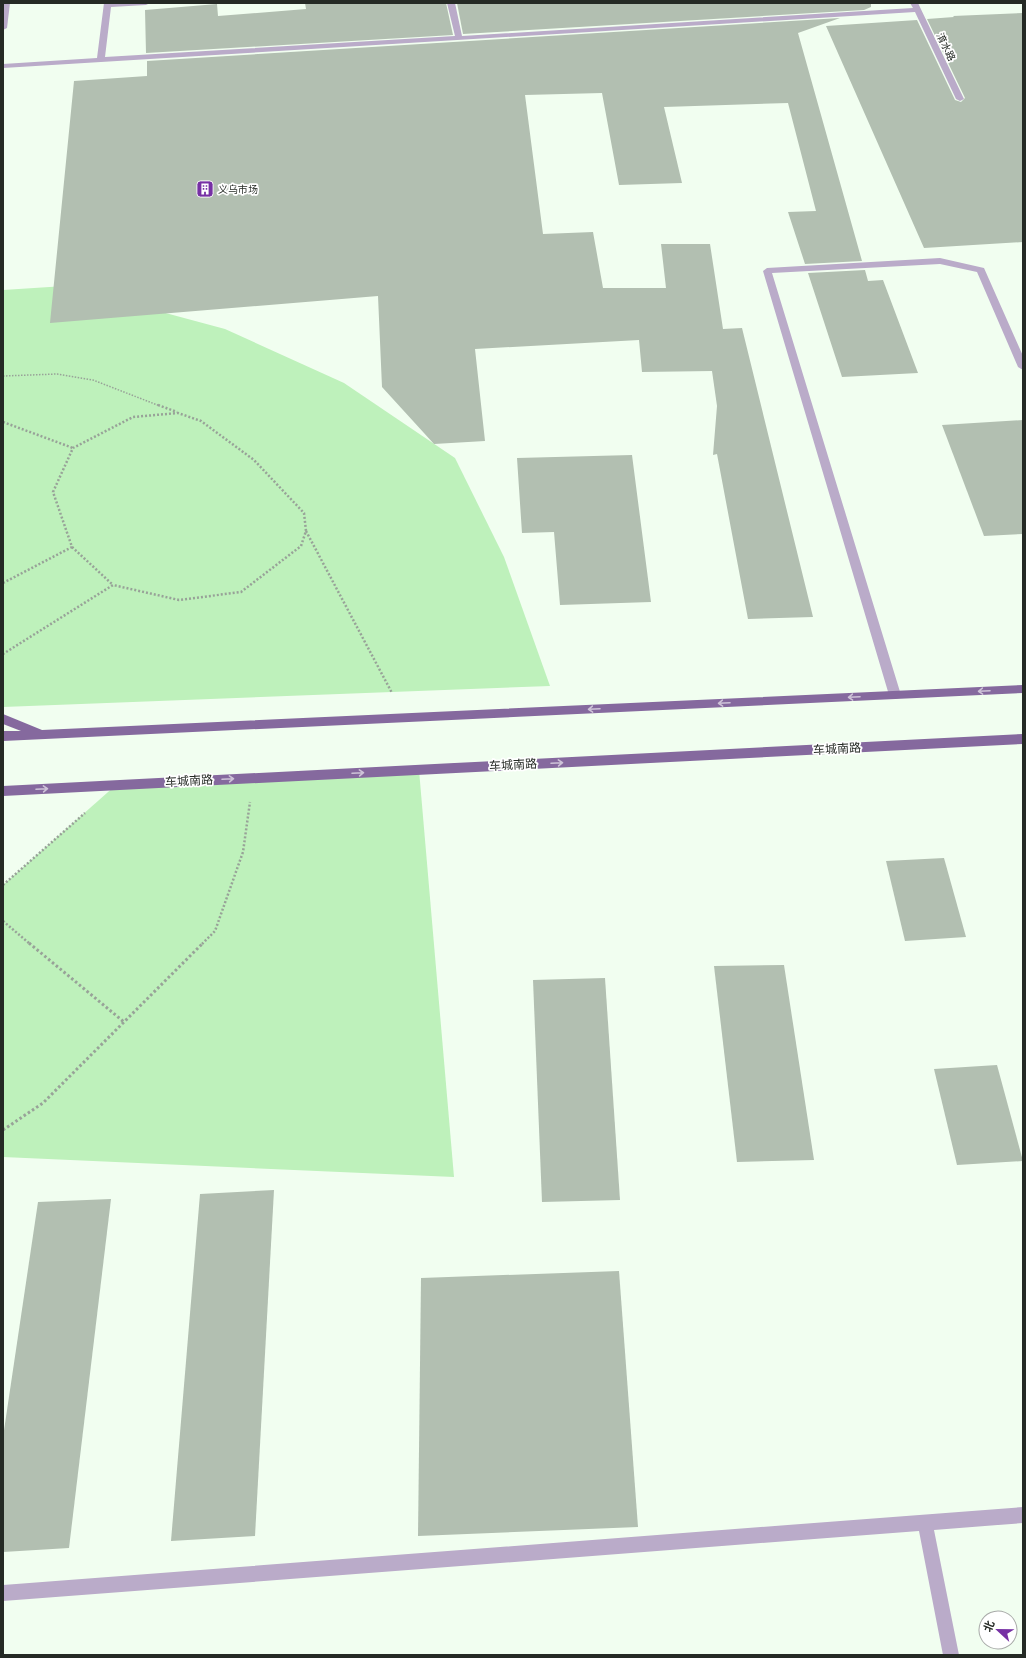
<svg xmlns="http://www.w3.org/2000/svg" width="1026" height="1658" font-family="'Archivo Narrow','Noto Sans SC',sans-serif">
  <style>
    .green { fill: #bef1bb }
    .building { fill: #b2bfb1 }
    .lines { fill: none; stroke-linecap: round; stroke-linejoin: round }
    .path-far2 { stroke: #98a298; stroke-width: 1.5; stroke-dasharray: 1.5 1.5; stroke-linecap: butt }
    .path-far1 { stroke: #98a298; stroke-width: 2.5; stroke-dasharray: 2 2; stroke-linecap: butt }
    .path { stroke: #98a298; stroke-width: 3; stroke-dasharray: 2.5 2.5; stroke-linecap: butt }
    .minor { fill: #baabc9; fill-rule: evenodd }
    .major { fill: #85699e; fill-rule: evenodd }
    .oneway { stroke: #cec3d8 }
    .labels { text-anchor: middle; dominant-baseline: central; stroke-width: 3.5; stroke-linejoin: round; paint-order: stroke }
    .far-street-label { font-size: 10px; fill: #252a25; stroke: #fff }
    .far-poi-label { font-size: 10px; fill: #252a25; stroke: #fff; text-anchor: start }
    .street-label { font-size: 12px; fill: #252a25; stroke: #fff }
  </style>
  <rect width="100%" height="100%" fill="#f1fef0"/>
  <g class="green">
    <polygon points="65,286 225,329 344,383 455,458 504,557 550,686 3,707 3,290"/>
    <polygon points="419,770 454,1177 3,1157 3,885 116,785"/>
  </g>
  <g class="building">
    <polygon points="305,3 446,3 453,35 146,53 145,10 217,4 218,16 306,9"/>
    <polygon points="457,3 871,3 871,7 864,10 463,34"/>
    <polygon points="1023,13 1023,242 924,248 826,26 917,20 955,100 961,102 965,98 927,19 954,17 953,16"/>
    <polygon points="840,18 798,33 862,261 805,264 788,212 816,211 788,103 664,107 682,183 619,185 602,93 525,95 543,234 593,232 603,288 666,288 661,244 710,244 723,329 742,328 813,617 748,619 717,454 713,455 717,406 712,371 642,372 639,340 475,349 485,441 434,444 382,387 378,296 50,323 74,81 147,76 147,61"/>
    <polygon points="865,270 868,281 883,280 918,373 842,377 808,273"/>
    <polygon points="1023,420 1023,534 984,536 942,425"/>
    <polygon points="632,455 651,602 560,605 554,532 522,533 517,458"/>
    <polygon points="944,858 966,937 905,941 886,861"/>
    <polygon points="784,965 814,1160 737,1162 714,966"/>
    <polygon points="605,978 620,1200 542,1202 533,980"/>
    <polygon points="997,1065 1023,1161 957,1165 934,1069"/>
    <polygon points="274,1190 255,1536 171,1541 200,1194"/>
    <polygon points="111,1199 69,1548 3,1552 3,1437 38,1202"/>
    <polygon points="619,1271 638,1527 418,1536 421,1278"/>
  </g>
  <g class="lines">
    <polyline class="path-far2" points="3,376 57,374 93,380 160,406"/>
    <g class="path-far1">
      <polyline points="158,405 177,412"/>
      <polyline points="3,422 73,448"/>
      <polyline points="306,531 392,693"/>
      <polyline points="72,547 113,585"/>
      <polyline points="3,583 72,547 53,492 73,448 133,417 178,413 201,421 254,460 304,513 306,531 301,546 241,592 179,600 113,585 3,654"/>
      <polyline points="3,885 85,813"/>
      <polyline points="3,921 30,944"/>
      <polyline points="202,944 215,931 243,852 250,802"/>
    </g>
    <g class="path">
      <polyline points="29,943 124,1022"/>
      <polyline points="3,1130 43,1103 203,943"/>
    </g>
    <g class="minor">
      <polygon points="3,3 10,3 7,28 3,30"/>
      <polygon points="104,3 150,3 146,5 111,7 105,57 455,36 447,3 455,3 462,36 913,8 910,3 918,3 964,99 960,101 956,99 915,12 3,68 3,64 97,58"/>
      <polygon points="940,258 984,268 1023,356 1023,370 1018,367 977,272 940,264 772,273 901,695 899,698 895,699 891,698 889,695 763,271 767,268"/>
      <polygon points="1023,1507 1023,1523 934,1530 959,1655 943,1655 919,1531 3,1601 3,1585"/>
    </g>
    <g class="major">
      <polygon points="1023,685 1023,693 3,741 3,731 21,731 3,724 3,714 42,730"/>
      <polygon points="1023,734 1023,744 3,796 3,786"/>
    </g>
  </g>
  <defs><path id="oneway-shaft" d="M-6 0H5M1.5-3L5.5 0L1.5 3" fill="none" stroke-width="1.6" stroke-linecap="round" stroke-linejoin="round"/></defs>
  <g class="oneway">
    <use href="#oneway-shaft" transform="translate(984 691) rotate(177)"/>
    <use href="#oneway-shaft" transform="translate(854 697) rotate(177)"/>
    <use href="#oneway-shaft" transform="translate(724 703) rotate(177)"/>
    <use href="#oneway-shaft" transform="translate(594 709) rotate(177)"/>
    <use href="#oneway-shaft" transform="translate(557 763) rotate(-3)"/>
    <use href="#oneway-shaft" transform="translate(358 773) rotate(-3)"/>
    <use href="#oneway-shaft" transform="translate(228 779) rotate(-3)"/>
    <use href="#oneway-shaft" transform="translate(42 789) rotate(-3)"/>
  </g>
  <defs>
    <g id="building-square" transform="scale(0.9)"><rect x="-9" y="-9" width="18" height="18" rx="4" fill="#7630a4" stroke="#fff"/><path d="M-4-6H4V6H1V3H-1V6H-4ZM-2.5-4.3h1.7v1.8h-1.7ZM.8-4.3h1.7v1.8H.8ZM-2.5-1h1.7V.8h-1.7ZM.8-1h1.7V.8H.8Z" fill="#fff"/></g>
  </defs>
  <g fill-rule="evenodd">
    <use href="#building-square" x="205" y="189"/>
  </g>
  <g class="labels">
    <g class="far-street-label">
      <text transform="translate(946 47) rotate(64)">淯水路</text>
    </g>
    <g class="far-poi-label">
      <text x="218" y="189">义乌市场</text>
    </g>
    <g class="street-label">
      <text transform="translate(837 749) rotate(-3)">车城南路</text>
      <text transform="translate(513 765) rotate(-3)">车城南路</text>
      <text transform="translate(189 781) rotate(-3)">车城南路</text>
    </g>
  </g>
  <rect width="1026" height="1658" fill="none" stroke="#252a25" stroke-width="8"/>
  <g transform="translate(998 1630) rotate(292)"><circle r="19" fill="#ffffff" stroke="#a8aaa8"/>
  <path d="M0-3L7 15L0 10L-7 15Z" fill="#7630a4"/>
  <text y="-6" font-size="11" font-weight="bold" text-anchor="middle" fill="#252a25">北</text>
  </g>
</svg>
